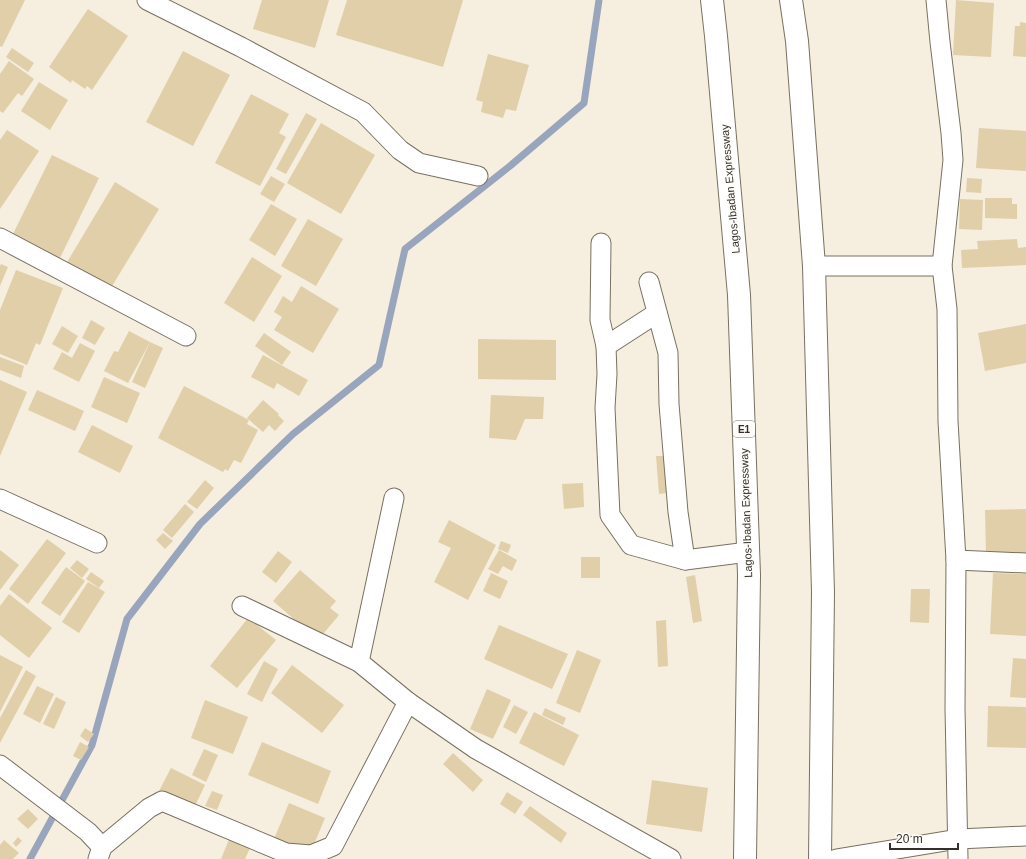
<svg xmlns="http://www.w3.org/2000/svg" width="1026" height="859" font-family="Helvetica,sans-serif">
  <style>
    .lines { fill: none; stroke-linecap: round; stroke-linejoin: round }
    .stream { stroke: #98a5bc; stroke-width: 7 }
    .building { fill: #e1cfa9 }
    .street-casing { stroke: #787162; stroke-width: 21 }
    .highway-casing { stroke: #787162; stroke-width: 24 }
    .street { stroke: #fff; stroke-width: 19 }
    .highway { stroke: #fff; stroke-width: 22 }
    .labels { text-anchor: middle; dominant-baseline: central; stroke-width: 3; stroke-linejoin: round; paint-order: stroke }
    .shield { fill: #fefcf9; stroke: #706d68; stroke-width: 1 }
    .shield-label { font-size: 10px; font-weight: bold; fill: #33302a }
    .street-label { font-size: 11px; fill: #33302a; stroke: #fefcf9 }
  </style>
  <rect width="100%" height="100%" fill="#f6eede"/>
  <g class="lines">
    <polyline class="stream" points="30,859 92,745 127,619 200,524 293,434 379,365 405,249 510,166 584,103 599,0"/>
  </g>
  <g class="building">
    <polygon points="0,0 25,0 2,47 0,46"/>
    <polygon points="262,0 329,0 315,48 253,29"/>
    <polygon points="347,0 463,0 443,67 336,35"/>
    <polygon points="956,0 994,3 991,57 953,55"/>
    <polygon points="88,9 128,36 92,90 87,86 85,89 72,80 71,83 49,67"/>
    <polygon points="1020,22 1026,23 1026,57 1013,56 1015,26 1020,26"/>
    <polygon points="12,48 34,63 28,72 6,57"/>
    <polygon points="183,51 230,75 193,146 146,122"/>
    <polygon points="488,54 529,65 516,111 506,109 503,118 481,112 483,102 476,100"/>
    <polygon points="9,61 34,79 22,96 18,93 3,113 0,111 0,74"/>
    <polygon points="39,82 68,100 50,130 21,111"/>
    <polygon points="251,94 289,114 279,133 286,137 260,186 215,163"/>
    <polygon points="306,113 317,119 286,174 276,169"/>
    <polygon points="321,123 375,155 341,214 287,183"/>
    <polygon points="979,128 1026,131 1026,171 976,168"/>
    <polygon points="7,130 39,151 0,209 0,140"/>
    <polygon points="52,155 99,178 59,260 12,236"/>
    <polygon points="271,176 285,184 274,202 260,194"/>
    <polygon points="967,178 982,179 981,193 966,192"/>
    <polygon points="115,182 159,209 109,291 66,264"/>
    <polygon points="985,198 1012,198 1012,204 1017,204 1017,219 985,218"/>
    <polygon points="960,199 983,200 982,230 959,229"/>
    <polygon points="271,204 297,219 275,256 249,240"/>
    <polygon points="308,219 343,239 316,286 281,266"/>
    <polygon points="1017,239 1018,248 1026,247 1026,265 962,268 961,250 978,249 977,241"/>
    <polygon points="252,257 282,276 254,322 224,303"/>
    <polygon points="1,264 8,267 0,286 0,266"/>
    <polygon points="16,270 63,288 40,345 36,343 27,365 0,354 0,310"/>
    <polygon points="301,286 339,309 313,353 274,330 282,317 274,312 283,296 292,302"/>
    <polygon points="91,320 105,328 95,345 82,338"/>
    <polygon points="1026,324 1026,363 985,371 978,333"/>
    <polygon points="62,326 78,336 68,353 52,344"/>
    <polygon points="129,331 150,342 128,383 104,371 114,351 118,352"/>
    <polygon points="264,333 291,352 282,365 255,346"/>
    <polygon points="478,339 556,340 556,380 478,379"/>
    <polygon points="150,342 163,348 145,388 132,382"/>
    <polygon points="80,343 95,351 79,382 53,369 62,352 72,358"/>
    <polygon points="263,355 308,380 299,396 277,383 274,389 251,377"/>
    <polygon points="0,357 24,366 21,378 0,370"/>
    <polygon points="104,377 140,393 127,423 91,407"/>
    <polygon points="0,380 27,392 0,456"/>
    <polygon points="184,386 249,420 247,424 258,430 241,463 234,460 228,471 225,469 223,472 158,438"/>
    <polygon points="37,390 84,411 75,431 28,410"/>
    <polygon points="491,395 544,397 543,419 525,419 516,440 489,438"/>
    <polygon points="263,400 279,414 278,415 284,421 275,431 269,425 263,432 247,418"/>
    <polygon points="92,425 133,446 120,473 78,452"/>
    <polygon points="656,456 665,456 667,493 659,494"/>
    <polygon points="205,480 214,488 197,509 187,502"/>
    <polygon points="583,483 584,507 564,509 562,484"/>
    <polygon points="185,504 194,512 172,538 163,530"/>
    <polygon points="1026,509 1026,553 986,553 985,510"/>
    <polygon points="449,520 496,545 468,600 434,582 451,548 438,542"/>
    <polygon points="163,533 173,541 165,549 156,540"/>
    <polygon points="47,539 66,553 28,604 9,589"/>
    <polygon points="501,541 511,545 508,553 498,549"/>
    <polygon points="0,550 19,565 0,590"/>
    <polygon points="499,550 517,560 512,571 503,566 498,574 488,569"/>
    <polygon points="278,551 292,562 276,583 262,572"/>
    <rect x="581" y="557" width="19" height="21"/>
    <polygon points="77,560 89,569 82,578 70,568"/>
    <polygon points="66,567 85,581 60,616 41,603"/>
    <polygon points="300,570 336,601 330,608 339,615 318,640 273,601"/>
    <polygon points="91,572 104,581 99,588 86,579"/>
    <polygon points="491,573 508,581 500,599 483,591"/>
    <polygon points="993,573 1026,574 1026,636 990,634"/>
    <polygon points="695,575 702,621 693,623 686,577"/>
    <polygon points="88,582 105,592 79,633 62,622"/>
    <polygon points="911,589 930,589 929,623 910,622"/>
    <polygon points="9,594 52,628 29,658 0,635 0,606"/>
    <polygon points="248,618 276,640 237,688 210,666"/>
    <polygon points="666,620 668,666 658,667 656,621"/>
    <polygon points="499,625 568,654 552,689 484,659"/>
    <polygon points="577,650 601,660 580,713 556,703"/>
    <polygon points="0,655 23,667 0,712"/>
    <polygon points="1013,658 1026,659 1026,698 1010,697"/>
    <polygon points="264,661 278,669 262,702 247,694"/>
    <polygon points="292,665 344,705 322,733 271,693"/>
    <polygon points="26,670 36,676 0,743 0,718"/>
    <polygon points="37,686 54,694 40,723 23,714"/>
    <polygon points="487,689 511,700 493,739 470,729"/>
    <polygon points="56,697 66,702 54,729 43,724"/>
    <polygon points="205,700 248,717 233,754 191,738"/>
    <polygon points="514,705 528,712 516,734 503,727"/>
    <polygon points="988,706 1026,707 1026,748 987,747"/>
    <polygon points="545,708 566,718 563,725 542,715"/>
    <polygon points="534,712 579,735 564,766 519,743"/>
    <polygon points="85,728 94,734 88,742 80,736"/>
    <polygon points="80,742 89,747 81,760 73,756"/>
    <polygon points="262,742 331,771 318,804 248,775"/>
    <polygon points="204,749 218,755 206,782 192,775"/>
    <polygon points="453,753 483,780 473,792 443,764"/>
    <polygon points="171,768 205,785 193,810 158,793"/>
    <polygon points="652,780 708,788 702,832 646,824"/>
    <polygon points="212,791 223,795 217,810 205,806"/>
    <polygon points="507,792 523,802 515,814 500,804"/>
    <polygon points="289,803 325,818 310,854 274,839"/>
    <polygon points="530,806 567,833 561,843 523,815"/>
    <polygon points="28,809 38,819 28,829 17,819"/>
    <polygon points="18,837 22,841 16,847 13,843"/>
    <polygon points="230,837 251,846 245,859 221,859"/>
    <polygon points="4,840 19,853 13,859 0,859 0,845"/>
  </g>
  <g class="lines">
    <g class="street-casing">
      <g id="street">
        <polyline points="147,0 241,47 363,112 400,150 419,163 478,176"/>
        <polyline points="936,0 940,42 951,133 953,160 942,266 947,309 948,421 956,560 955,708 958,859"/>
        <polyline points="0,238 186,336"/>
        <polyline points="601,243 600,320 606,346 607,374 605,408 610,515 631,545 685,560 748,552"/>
        <polyline points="814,266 942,266"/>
        <polyline points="649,282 668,353 669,404 678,512 685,560"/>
        <polyline points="606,346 657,313"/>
        <polyline points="0,499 97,543"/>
        <polyline points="956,560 1026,563"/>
        <polyline points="242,606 359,662 408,702 476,749 671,859"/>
        <polyline points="359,662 394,498"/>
        <polyline points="0,765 88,832 102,847"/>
        <polyline points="98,859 102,847 149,808 162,801 286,853 311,855 333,846 408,702"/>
        <polyline points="836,859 958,839 1026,836"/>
      </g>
    </g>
    <g class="highway-casing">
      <g id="highway">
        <polyline points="712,0 716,36 739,295 749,575 745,859"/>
        <polyline points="791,0 797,41 814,266 823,592 820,859"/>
      </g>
    </g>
    <use href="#street" class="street"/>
    <use href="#highway" class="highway"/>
  </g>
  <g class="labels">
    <rect class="shield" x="733" y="421" width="22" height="16" rx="3"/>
    <g class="shield-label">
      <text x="744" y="429">E1</text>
    </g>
    <g class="street-label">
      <text transform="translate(730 189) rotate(-95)">Lagos-Ibadan Expressway</text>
      <text transform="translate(746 513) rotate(-92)">Lagos-Ibadan Expressway</text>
    </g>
  </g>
  <path d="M890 843v6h68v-6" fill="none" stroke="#33302a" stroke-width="2"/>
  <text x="896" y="843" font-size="12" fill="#33302a" stroke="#fefcf9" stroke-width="3" paint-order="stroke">20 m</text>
</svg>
